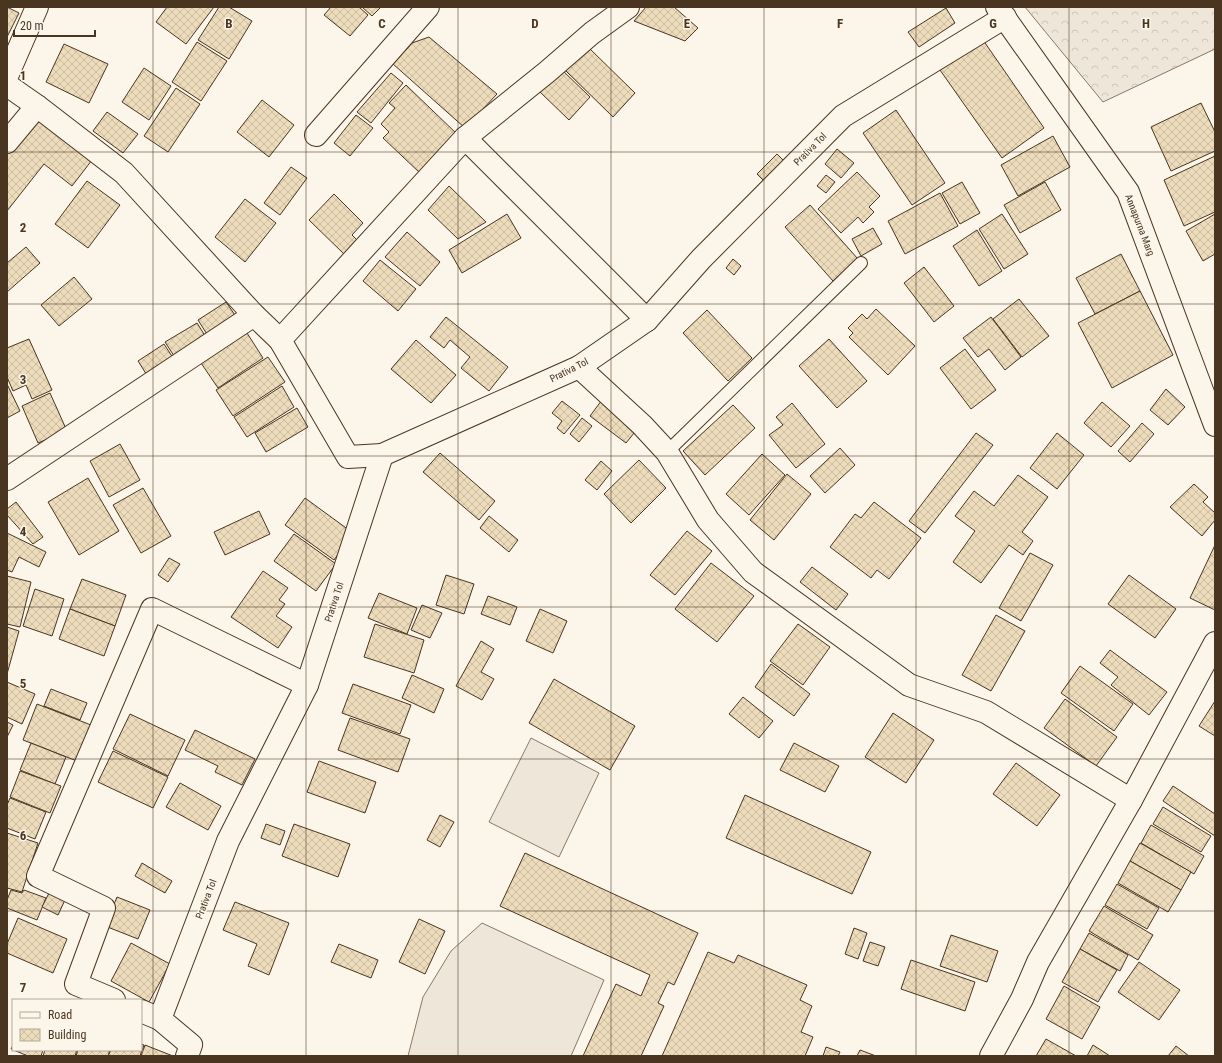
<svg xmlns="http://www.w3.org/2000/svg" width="1222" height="1063" font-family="'Roboto Condensed',sans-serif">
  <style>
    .forest { fill: url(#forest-crowns); stroke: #887966 }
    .garden { fill: #ede6d9; stroke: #887966 }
    .building { fill: url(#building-cross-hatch); stroke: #4a3520 }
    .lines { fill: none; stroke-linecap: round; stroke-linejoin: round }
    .lane-casing { stroke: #4a3520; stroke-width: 14 }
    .street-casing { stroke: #4a3520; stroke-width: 24 }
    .secondary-casing { stroke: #4a3520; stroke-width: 24 }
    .lane { stroke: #fbf6e9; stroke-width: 12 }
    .street { stroke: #fbf6e9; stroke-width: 22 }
    .secondary { stroke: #fbf6e9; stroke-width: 22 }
    .grid { fill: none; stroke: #4a3520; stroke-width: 1; stroke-opacity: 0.55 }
    .labels { text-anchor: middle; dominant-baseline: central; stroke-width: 3; stroke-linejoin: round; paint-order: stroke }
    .street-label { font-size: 10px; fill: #4a3520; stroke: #fbf6e9 }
    .grid-label { font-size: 13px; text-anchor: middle; font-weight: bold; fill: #4a3520; stroke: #fbf6e9; stroke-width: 3; stroke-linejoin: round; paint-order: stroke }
  </style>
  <defs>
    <pattern id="forest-crowns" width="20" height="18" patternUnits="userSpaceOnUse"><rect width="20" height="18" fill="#ede6d9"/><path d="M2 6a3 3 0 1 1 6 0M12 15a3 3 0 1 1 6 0" fill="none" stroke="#cdc6ba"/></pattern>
    <pattern id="building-cross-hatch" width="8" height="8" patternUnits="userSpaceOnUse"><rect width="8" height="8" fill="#ecdcbc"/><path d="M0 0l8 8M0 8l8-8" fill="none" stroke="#ccbda1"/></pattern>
  </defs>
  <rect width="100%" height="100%" fill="#fbf6e9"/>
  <polygon class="forest" points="1025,7 1215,7 1215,49 1103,102"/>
  <g class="garden">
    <polygon points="531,738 599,773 559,857 489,822"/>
    <polygon points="482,923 604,980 571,1056 408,1056 423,997 451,951"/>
  </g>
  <g class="building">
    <polygon points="7,7 19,13 7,37"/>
    <polygon points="167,7 214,7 186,44 156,22"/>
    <polygon points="219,7 229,7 252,21 229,59 198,40"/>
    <polygon points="331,7 359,7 368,15 350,36 324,15"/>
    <polygon points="362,7 381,7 372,16"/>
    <polygon points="646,7 674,7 698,28 685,41 634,21"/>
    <polygon points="946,8 955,23 919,47 908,32"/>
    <polygon points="429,37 497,94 465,128 393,64 412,43"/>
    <polygon points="983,40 1044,128 1002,158 940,70"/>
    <polygon points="197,42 227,61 201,101 172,82"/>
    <polygon points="64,44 108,64 89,103 46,82"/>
    <polygon points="588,47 635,93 613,117 565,70"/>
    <polygon points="144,68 171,86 149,120 122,102"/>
    <polygon points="560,68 590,97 569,120 539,91"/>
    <polygon points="391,73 403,83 371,123 357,112"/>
    <polygon points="406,85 458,135 421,174 383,138 389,132 381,124 395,108 389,103"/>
    <polygon points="176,88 200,104 168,152 144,136"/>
    <polygon points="262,100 294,125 269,157 237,132"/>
    <polygon points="1201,103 1215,132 1215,151 1171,171 1151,127"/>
    <polygon points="896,110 945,183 912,205 863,133"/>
    <polygon points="107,112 138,134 123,153 93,131"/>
    <polygon points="356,115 373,128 350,156 334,143"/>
    <polygon points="36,116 92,160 72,186 44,164 7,211 7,152"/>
    <polygon points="1053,136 1070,167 1018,196 1001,165"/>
    <polygon points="837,149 854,163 841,178 825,164"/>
    <polygon points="777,154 787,164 767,184 757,174"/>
    <polygon points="1215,156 1215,212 1184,226 1164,180"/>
    <polygon points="291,167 307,178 280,215 264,203"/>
    <polygon points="857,172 880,196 869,207 874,212 863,223 858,217 841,233 818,209"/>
    <polygon points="826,175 835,182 826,193 817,186"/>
    <polygon points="87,181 120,205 88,248 55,224"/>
    <polygon points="962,182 980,213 960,224 942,193"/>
    <polygon points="1045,182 1061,210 1020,233 1004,205"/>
    <polygon points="449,186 486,222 458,239 428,210"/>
    <polygon points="940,193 958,226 905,254 888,221"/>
    <polygon points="334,194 363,223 352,235 359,242 345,255 309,220"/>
    <polygon points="245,199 276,223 245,262 215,237"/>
    <polygon points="810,205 858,259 833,281 785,227"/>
    <polygon points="507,214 521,238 462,273 449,250"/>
    <polygon points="1002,214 1028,254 1004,269 979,229"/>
    <polygon points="1215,214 1215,254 1203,261 1186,231"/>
    <polygon points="873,228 882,244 861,256 852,239"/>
    <polygon points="977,230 1002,271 979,286 953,246"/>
    <polygon points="407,232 440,262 420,286 385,257"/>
    <polygon points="26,247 40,263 7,292 7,263"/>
    <polygon points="1121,254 1140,291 1095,314 1076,278"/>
    <polygon points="733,259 741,266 734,275 726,268"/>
    <polygon points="380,260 416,289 398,311 363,281"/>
    <polygon points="924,267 954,306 934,322 904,283"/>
    <polygon points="74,277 92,299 59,326 41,305"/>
    <polygon points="1140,291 1173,355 1112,388 1078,323"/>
    <polygon points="1019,299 1049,336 1022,357 993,319"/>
    <polygon points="226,302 239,321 210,339 198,320"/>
    <polygon points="876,309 915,346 888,375 849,337 853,333 848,328 862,314 867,319"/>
    <polygon points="707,310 752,358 728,381 683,333"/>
    <polygon points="446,317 508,367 489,391 461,368 470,357 450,340 444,348 430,337"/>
    <polygon points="991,317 1021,357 1005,370 989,349 978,357 963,338"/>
    <polygon points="197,323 209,342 178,362 165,342"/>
    <polygon points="247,333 263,358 218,388 201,363"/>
    <polygon points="29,339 52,390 32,399 26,385 13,391 7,377 7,348"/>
    <polygon points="829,339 867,381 837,408 799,366"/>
    <polygon points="416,340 456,375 431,403 391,369"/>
    <polygon points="164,344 177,364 150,380 138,361"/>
    <polygon points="965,349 996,390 971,409 940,368"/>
    <polygon points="268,357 285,382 233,416 216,390"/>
    <polygon points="7,384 20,411 7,418"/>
    <polygon points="282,386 294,407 247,437 234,417"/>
    <polygon points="1166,389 1185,407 1168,425 1150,410"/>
    <polygon points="50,393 67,431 38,443 22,406"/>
    <polygon points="602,400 638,428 626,443 590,416"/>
    <polygon points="562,401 580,415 564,434 557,428 562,421 552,413"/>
    <polygon points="1102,402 1130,426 1111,447 1084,423"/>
    <polygon points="792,403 825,444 796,468 769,435 783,425 776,417"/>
    <polygon points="733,405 755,428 705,475 683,451"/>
    <polygon points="297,408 308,427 266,452 255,433"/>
    <polygon points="582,418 592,426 579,442 570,434"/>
    <polygon points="1142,423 1154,434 1130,462 1118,451"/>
    <polygon points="976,433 993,445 925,533 909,521"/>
    <polygon points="1057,433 1084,455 1057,489 1030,468"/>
    <polygon points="120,444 140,480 109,497 90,461"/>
    <polygon points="840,448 855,465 825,493 810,476"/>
    <polygon points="440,453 495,501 479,520 423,472"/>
    <polygon points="762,454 785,475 749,515 726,494"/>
    <polygon points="639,460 666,488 631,523 604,494"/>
    <polygon points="601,461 612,471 597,490 585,480"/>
    <polygon points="787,474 811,494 774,540 750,520"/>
    <polygon points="1018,475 1048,497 1022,532 1033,541 1023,555 1009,545 981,583 953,562 975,531 955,516 974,491 994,506"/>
    <polygon points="88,478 119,531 79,555 48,502"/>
    <polygon points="1194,484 1208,497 1203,502 1215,513 1215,520 1202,536 1170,507"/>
    <polygon points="143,488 171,536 141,553 113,505"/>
    <polygon points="305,498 353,533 334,560 285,525"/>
    <polygon points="16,502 43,537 33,544 7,515 7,509"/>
    <polygon points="874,502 921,538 889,579 877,570 871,578 830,547 855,514 861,518"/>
    <polygon points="259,511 270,534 225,555 214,532"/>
    <polygon points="489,516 518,540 509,552 480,528"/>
    <polygon points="687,531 712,551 675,595 650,575"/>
    <polygon points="7,533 46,552 39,567 19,557 12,572 7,570"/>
    <polygon points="294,534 336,564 316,591 274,561"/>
    <polygon points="1215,545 1215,610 1190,598"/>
    <polygon points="1030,553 1053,565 1021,621 999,608"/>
    <polygon points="169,558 180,564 168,582 158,575"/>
    <polygon points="711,563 754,596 717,642 675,609"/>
    <polygon points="812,567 848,594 836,610 800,582"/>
    <polygon points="263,571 288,588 279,600 285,604 276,616 292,627 278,648 231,617"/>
    <polygon points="446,575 474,584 464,614 436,605"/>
    <polygon points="1129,575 1176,609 1155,638 1108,604"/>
    <polygon points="7,576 31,582 20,627 7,624"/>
    <polygon points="82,579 126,595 115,626 70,609"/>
    <polygon points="35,589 64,599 52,636 23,626"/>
    <polygon points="379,593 417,608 407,634 368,618"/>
    <polygon points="488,596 517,607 510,625 481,614"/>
    <polygon points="422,605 442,613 430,638 411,630"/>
    <polygon points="70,609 115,626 104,656 59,639"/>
    <polygon points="540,609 567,621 553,653 526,641"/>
    <polygon points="996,615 1025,631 991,691 962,675"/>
    <polygon points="375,624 424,640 414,673 364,657"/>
    <polygon points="798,624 830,647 803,685 770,661"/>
    <polygon points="7,627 19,631 7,674"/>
    <polygon points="481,641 494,649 481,672 494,679 482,700 456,686"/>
    <polygon points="1110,650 1167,692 1149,715 1111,685 1118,677 1100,663"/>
    <polygon points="771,664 810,694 794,716 755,687"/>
    <polygon points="1080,666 1133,704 1114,731 1061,693"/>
    <polygon points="412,675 444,689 434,713 402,698"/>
    <polygon points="554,679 635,726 610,770 529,723"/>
    <polygon points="7,682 35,694 22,724 7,717"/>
    <polygon points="353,684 411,705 400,734 342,713"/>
    <polygon points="51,689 87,703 80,720 44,706"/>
    <polygon points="743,697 773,721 759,738 729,714"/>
    <polygon points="1065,699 1117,737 1096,766 1044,728"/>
    <polygon points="1215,701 1215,736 1199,726"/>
    <polygon points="37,704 91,725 77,761 23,740"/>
    <polygon points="893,713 934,740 906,783 865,757"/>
    <polygon points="130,714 185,740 168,776 113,749"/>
    <polygon points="350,718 410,739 398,772 338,750"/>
    <polygon points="7,722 13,725 7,737"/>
    <polygon points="195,730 255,759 242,785 215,772 218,766 185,750"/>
    <polygon points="31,743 66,757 55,784 20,770"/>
    <polygon points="794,743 839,766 825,792 780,770"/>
    <polygon points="113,751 168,777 153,808 98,782"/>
    <polygon points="319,761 376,782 365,813 307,792"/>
    <polygon points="1016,763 1060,795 1037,826 993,794"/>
    <polygon points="20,771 61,786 50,813 10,797"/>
    <polygon points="180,783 221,806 208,830 166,807"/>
    <polygon points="1173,786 1215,814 1215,836 1163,801"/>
    <polygon points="745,795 871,852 852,894 726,838"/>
    <polygon points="10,798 46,812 35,839 7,828 7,805"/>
    <polygon points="1163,807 1211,836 1201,852 1153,824"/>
    <polygon points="440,815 454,822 440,847 427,840"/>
    <polygon points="266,824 285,831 280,845 261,838"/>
    <polygon points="294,824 350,844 338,877 282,856"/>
    <polygon points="1151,825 1204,856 1194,874 1141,843"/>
    <polygon points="7,833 38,843 22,892 7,888"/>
    <polygon points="1140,843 1191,872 1181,890 1130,861"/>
    <polygon points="525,853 698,933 674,985 668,982 658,1003 664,1006 641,1056 583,1056 616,984 641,996 650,975 500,906"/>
    <polygon points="1130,861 1181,890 1168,912 1118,883"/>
    <polygon points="142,863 172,881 165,893 135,876"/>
    <polygon points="1117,884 1159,908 1147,929 1105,905"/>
    <polygon points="11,890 22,893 24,890 46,898 37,920 7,908 7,900"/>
    <polygon points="49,893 65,900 58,915 42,907"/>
    <polygon points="117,897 150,910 138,939 105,926"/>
    <polygon points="235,902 289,923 269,975 248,966 257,944 223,930"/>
    <polygon points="1104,906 1153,935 1138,960 1089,931"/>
    <polygon points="18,918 67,939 53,973 7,953 7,944"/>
    <polygon points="419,919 445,931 425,974 399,962"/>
    <polygon points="854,928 867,933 858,959 845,954"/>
    <polygon points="1089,933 1128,955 1120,971 1080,949"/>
    <polygon points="951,935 998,951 987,982 940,966"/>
    <polygon points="870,942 885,947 878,966 863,961"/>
    <polygon points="131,943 170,964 149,1002 111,981"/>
    <polygon points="339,944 378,960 371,978 331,962"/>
    <polygon points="1080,949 1117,970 1098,1002 1062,982"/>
    <polygon points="708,952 734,963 738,955 807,985 800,1000 812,1006 801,1032 813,1037 805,1056 662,1056"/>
    <polygon points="911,960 975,982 965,1011 901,989"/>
    <polygon points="1139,962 1180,990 1159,1020 1118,992"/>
    <polygon points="1064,986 1100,1007 1082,1039 1046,1019"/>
    <polygon points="1046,1039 1076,1056 1036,1056"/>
    <polygon points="141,1044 144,1045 140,1056 108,1056 111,1050 141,1050"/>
    <polygon points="13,1045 13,1050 43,1050 41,1056 28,1056 11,1049"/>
    <polygon points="145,1045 173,1056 141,1056"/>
    <polygon points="1093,1045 1110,1056 1087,1056"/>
    <polygon points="1176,1046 1189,1056 1168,1056"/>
    <polygon points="826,1047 840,1052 838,1056 823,1056"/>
    <polygon points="45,1050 77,1050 75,1056 43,1056"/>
    <polygon points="78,1050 110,1050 108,1056 76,1056"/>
    <polygon points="860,1050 876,1056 857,1056"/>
  </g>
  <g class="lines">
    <g class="lane-casing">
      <polyline id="lane" points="667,452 861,263"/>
    </g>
    <g class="street-casing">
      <g id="street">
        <polyline points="628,7 592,33 547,72 465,138 647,320"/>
        <polyline points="7,76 37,7"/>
        <polyline points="7,85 37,106 124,173 254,315 280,340"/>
        <polyline points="316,135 428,7"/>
        <polyline points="7,142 37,106"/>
        <polyline points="579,367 642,425 667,452 708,520 753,572 909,685 986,712 1131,800"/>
        <polyline points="382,455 348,457 280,340 465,138"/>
        <polyline points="7,479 254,315"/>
        <polyline points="114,1000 76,984 104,908 38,876 152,609 307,685"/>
        <polyline points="141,1011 160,1019 191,1045 187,1056"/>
        <polyline points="160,1019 228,841 307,685 382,455 579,367 647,320 701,259 843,116 1005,17"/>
        <polyline points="991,1056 1022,999 1038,962 1131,800 1215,643"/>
      </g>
    </g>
    <g class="secondary-casing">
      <polyline id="secondary" points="997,7 1128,192 1215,425"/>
    </g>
    <use href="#lane" class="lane"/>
    <use href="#street" class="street"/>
    <use href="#secondary" class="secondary"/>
  </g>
  <path class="grid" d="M153 7V1056M306 7V1056M458 7V1056M611 7V1056M764 7V1056M916 7V1056M1069 7V1056M7 152H1215M7 304H1215M7 456H1215M7 607H1215M7 759H1215M7 911H1215"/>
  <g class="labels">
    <g class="street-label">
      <text transform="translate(810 149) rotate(-45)">Prativa Tol</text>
      <text transform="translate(1140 225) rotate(69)">Annapurna Marg</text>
      <text transform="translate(569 370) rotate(-27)">Prativa Tol</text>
      <text transform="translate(334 602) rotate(-72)">Prativa Tol</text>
      <text transform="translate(206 899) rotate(-69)">Prativa Tol</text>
    </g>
  </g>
  <g class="grid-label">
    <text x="229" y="28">B</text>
    <text x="382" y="28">C</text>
    <text x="535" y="28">D</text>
    <text x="687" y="28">E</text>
    <text x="840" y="28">F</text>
    <text x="993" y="28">G</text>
    <text x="1146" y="28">H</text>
    <text x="23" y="80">1</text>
    <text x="23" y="232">2</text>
    <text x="23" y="384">3</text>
    <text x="23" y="536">4</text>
    <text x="23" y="688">5</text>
    <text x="23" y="840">6</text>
    <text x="23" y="992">7</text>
  </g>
  <rect width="1222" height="1063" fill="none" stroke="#4a3520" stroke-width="16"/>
  <rect x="12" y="999" width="130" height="52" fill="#fbf6e9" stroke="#b4a999"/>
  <rect x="20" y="1012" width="20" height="6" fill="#fbf6e9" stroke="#b4a999"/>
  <text x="48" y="1019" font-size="12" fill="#4a3520">Road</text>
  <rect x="20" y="1029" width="20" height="12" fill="url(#building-cross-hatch)" stroke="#b4a999"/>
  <text x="48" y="1039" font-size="12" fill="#4a3520">Building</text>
  <path d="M14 30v6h81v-6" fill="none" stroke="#4a3520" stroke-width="2"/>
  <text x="20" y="30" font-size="12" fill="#4a3520" stroke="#fbf6e9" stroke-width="3" paint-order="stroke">20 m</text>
</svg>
